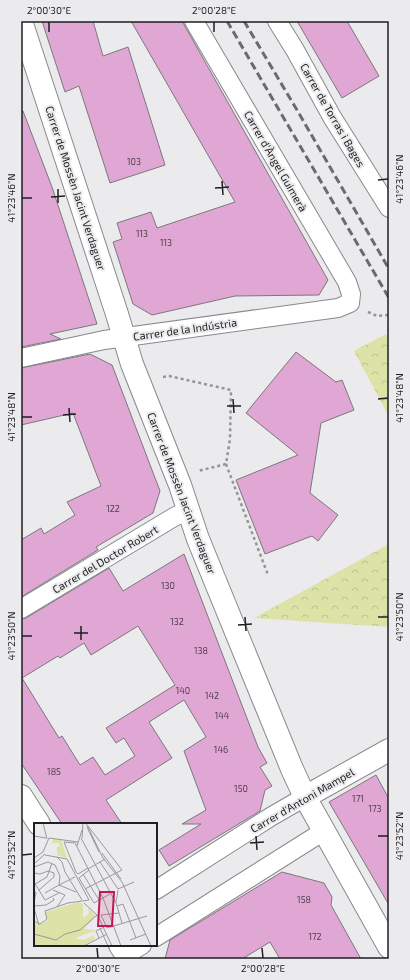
<svg xmlns="http://www.w3.org/2000/svg" width="410" height="980" font-family="'Exo 2',sans-serif">
  <style>
    .park { fill: url(#park-crowns) }
    .building { fill: #e1a7d4; stroke: #7a787a; fill-rule: evenodd }
    .lines { fill: none; stroke-linecap: round; stroke-linejoin: round }
    .minor-casing { stroke: #89898c; stroke-width: 20 }
    .tertiary-casing { stroke: #89898c; stroke-width: 24 }
    .path { stroke: #959597; stroke-width: 2.5; stroke-dasharray: 3 3; stroke-linecap: butt }
    .minor { stroke: #fff; stroke-width: 18 }
    .tertiary { stroke: #fff; stroke-width: 22 }
    .rail { stroke: #6b6b6d; stroke-width: 3; stroke-dasharray: 8 4; stroke-linecap: butt }
    .ticks { fill: none; stroke: #1f1e20; stroke-width: 1.5 }
    .labels { text-anchor: middle; dominant-baseline: central; stroke-width: 4; stroke-linejoin: round; paint-order: stroke }
    .number-label { font-size: 9px; fill: #50404d }
    .street-label { font-size: 11px; fill: #1f1e20; stroke: #ebebee }
    .inset-road { fill: none; stroke: #99999c; stroke-width: 1 }
    .view { fill: #c2185b; fill-opacity: 0.15; stroke: #c2185b; stroke-width: 2 }
    .inset-edge { fill: none; stroke: #1f1e20; stroke-width: 2 }
    .neatline { fill: none; stroke: #1f1e20; stroke-width: 1.5 }
    .ticks-label { font-size: 10px; text-anchor: middle; fill: #1f1e20 }
  </style>
  <defs>
    <pattern id="park-crowns" width="20" height="18" patternUnits="userSpaceOnUse"><rect width="20" height="18" fill="#dde3a6"/><path d="M2 6a3 3 0 1 1 6 0M12 15a3 3 0 1 1 6 0" fill="none" stroke="#bdc28f"/></pattern>
  </defs>
  <rect width="100%" height="100%" fill="#ebebee"/>
  <g class="park">
    <polygon points="386,334 389,339 389,417 354,351"/>
    <polygon points="389,544 389,627 254,618"/>
  </g>
  <g class="building">
    <polygon points="42,21 93,21 103,56 128,47 165,165 110,183 79,86 65,92"/>
    <polygon points="131,21 182,21 328,280 319,295 235,296 152,315 133,304 113,242 122,239 117,223 151,212 157,228 235,202"/>
    <polygon points="297,21 347,21 379,76 342,98"/>
    <polygon points="21,111 23,111 52,187 97,324 50,334 61,339 21,347"/>
    <polygon points="296,352 336,382 342,380 354,410 321,423 310,493 338,515 318,541 312,536 265,554 236,480 298,455 246,413"/>
    <polygon points="90,354 112,365 160,491 153,513 96,547 98,550 21,597 21,540 41,528 44,534 75,515 67,502 101,486 73,413 21,425 21,368"/>
    <path d="M184 554 258 747 267 763 260 767 272 786 265 790 260 811 169 866 159 850 201 824H182L206 810 184 751 206 737 184 700 149 722 172 758 106 800 122 824H62L21 763V619L26 618 109 568 123 591ZM138 626 175 685 106 728 116 743 124 738 135 756 105 775 93 757 80 765 62 736 59 738 22 678 58 656 60 658 84 643 91 655Z"/>
    <polygon points="376,775 389,799 389,905 329,802"/>
    <polygon points="282,872 324,883 332,897 331,905 361,959 280,959 270,942 242,959 165,959 170,940"/>
  </g>
  <g class="lines">
    <g class="minor-casing">
      <g id="minor">
        <polyline points="277,21 295,50 332,117 389,208"/>
        <polyline points="21,358 104,340 338,308 350,303 351,294 347,282 194,21"/>
        <polyline points="21,609 174,517 189,510"/>
        <polyline points="156,890 272,816 305,797"/>
        <polyline points="156,937 324,831"/>
        <polyline points="127,954 142,945"/>
      </g>
    </g>
    <g class="tertiary-casing">
      <g id="tertiary">
        <polyline points="21,21 117,314 132,364 180,485 198,539 292,769 305,797 389,947"/>
        <polyline points="21,796 39,824"/>
        <polyline points="305,797 389,750"/>
        <polyline points="120,945 129,959"/>
      </g>
    </g>
    <g class="path">
      <polyline points="368,312 377,316 389,315"/>
      <polyline points="163,377 169,376 231,390 230,439 226,464 198,471"/>
      <polyline points="226,464 268,575"/>
    </g>
    <use href="#minor" class="minor"/>
    <use href="#tertiary" class="tertiary"/>
    <g class="rail">
      <polyline points="227,21 389,298"/>
      <polyline points="244,21 297,110 389,269"/>
    </g>
  </g>
  <path class="ticks" d="M49 22V32M214 22V32M378 180 388 179M222 181 223 195M215 188 229 187M58 189V203M51 197 65 196M22 198H32M233 399 234 413M378 399 388 398M227 406H241M69 408 70 422M63 415 76 414M22 417H32M245 617 246 631M378 617H388M238 625 252 624M81 626V640M74 633H88M22 636H32M256 836 257 850M378 836H388M250 843 264 842M22 855 32 854M97 948 98 958M262 948 263 958"/>
  <g class="labels">
    <g class="number-label">
      <text x="134" y="161">103</text>
      <text x="142" y="233">113</text>
      <text x="166" y="242">113</text>
      <text x="113" y="508">122</text>
      <text x="168" y="585">130</text>
      <text x="177" y="621">132</text>
      <text x="201" y="650">138</text>
      <text x="183" y="690">140</text>
      <text x="212" y="695">142</text>
      <text x="222" y="715">144</text>
      <text x="221" y="749">146</text>
      <text x="54" y="771">185</text>
      <text x="241" y="788">150</text>
      <text x="358" y="798">171</text>
      <text x="375" y="808">173</text>
      <text x="304" y="899">158</text>
      <text x="315" y="936">172</text>
    </g>
    <g class="street-label">
      <text transform="translate(333 115) rotate(60)">Carrer de Torras i Bages</text>
      <text transform="translate(276 161) rotate(60)">Carrer d'Àngel Guimerà</text>
      <text transform="translate(76 188) rotate(72)">Carrer de Mossèn Jacint Verdaguer</text>
      <text transform="translate(185 329) rotate(-8)">Carrer de la Indústria</text>
      <text transform="translate(182 493) rotate(69)">Carrer de Mossèn Jacint Verdaguer</text>
      <text transform="translate(105 559) rotate(-31)">Carrer del Doctor Robert</text>
      <text transform="translate(302 800) rotate(-30)">Carrer d'Antoni Mampel</text>
    </g>
  </g>
  <g transform="translate(34 823)">
    <rect width="123" height="123" fill="#ebebee"/>
    <path d="M45 79 49 81V95L55 91 54 85 62 93 50 106 63 107 41 115 50 117 60 112 61 116 49 123H0V99L5 102 14 97 11 89Z" fill="#dde3a6"/>
    <path d="M19 16H27L33 35 23 32V24L26 23 24 20H18Z" fill="#dde3a6"/>
    <path class="inset-road" d="M9 0 13 16M52 0 69 35 88 59 117 123M53 4 65 29M0 13 12 15M47 15 82 80 88 100M48 15 49 0M40 18 69 75 87 123M40 20 30 19 42 49 44 51 54 45M43 23 48 7M68 30 87 56M23 34 28 39 31 49 48 77M0 35 9 29 15 15 44 19M66 39 84 66M0 41 11 31M0 44 14 39 21 42 26 53 25 62M54 46 71 36M55 47 45 55 60 80 76 71M0 50 6 51 14 48M49 51 65 77M0 59 11 77 25 70M1 61 13 54 18 40M25 62 42 69M25 62 41 54M51 66 88 47 54 3M84 66 100 59M0 67 2 70 0 79M5 67 20 54V50L14 48M19 67 31 72 23 84M11 70 25 62M82 79 84 67M50 80 64 93 78 123M0 83 12 82 20 77 19 75M83 83 89 81 102 115M0 85 5 102M85 90 67 92 73 105 113 93M0 98 6 101 13 96 11 88 34 80 55 77 33 36 11 32M66 105 74 123M0 111 22 117 31 111 46 107 63 92M65 115 62 108 70 104M96 117 112 111M50 123 73 111"/>
    <path class="view" d="M66 69H80L78 103H64Z"/>
    <rect width="123" height="123" class="inset-edge"/>
  </g>
  <rect width="410" height="980" fill="none" stroke="#ebebee" stroke-width="44"/>
  <rect x="22" y="22" width="366" height="936" class="neatline"/>
  <g class="ticks-label">
    <text x="49" y="14">2°00'30"E</text>
    <text x="214" y="14">2°00'28"E</text>
    <text transform="translate(399 179) rotate(-90)" y="4">41°23'46"N</text>
    <text transform="translate(11 198) rotate(-90)" y="4">41°23'46"N</text>
    <text transform="translate(399 398) rotate(-90)" y="4">41°23'48"N</text>
    <text transform="translate(11 417) rotate(-90)" y="4">41°23'48"N</text>
    <text transform="translate(399 617) rotate(-90)" y="4">41°23'50"N</text>
    <text transform="translate(11 636) rotate(-90)" y="4">41°23'50"N</text>
    <text transform="translate(399 836) rotate(-90)" y="4">41°23'52"N</text>
    <text transform="translate(11 855) rotate(-90)" y="4">41°23'52"N</text>
    <text x="98" y="972">2°00'30"E</text>
    <text x="263" y="972">2°00'28"E</text>
  </g>
</svg>
